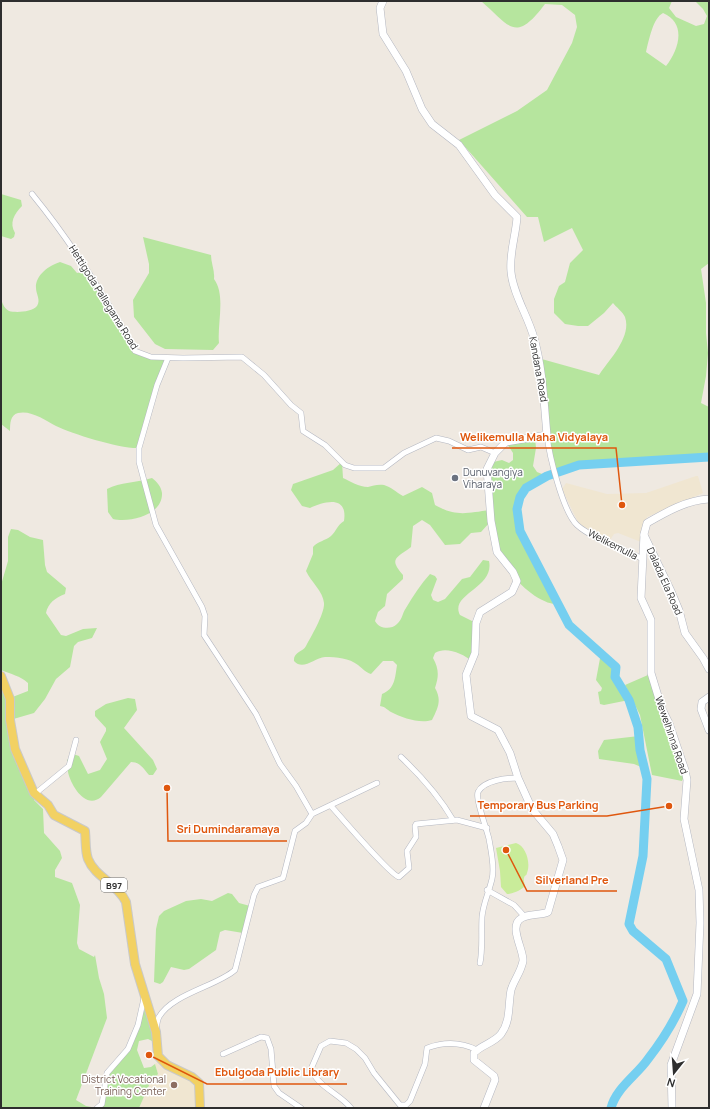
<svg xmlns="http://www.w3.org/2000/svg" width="710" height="1109" font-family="Manrope,sans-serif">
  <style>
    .education { fill: #f0e6d1 }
    .green { fill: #b6e59e; fill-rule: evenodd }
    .pitch { fill: #c9ec9a }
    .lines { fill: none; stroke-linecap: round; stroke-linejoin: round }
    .river { stroke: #75cff0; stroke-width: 9 }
    .street-casing { stroke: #b4b7c1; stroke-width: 6 }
    .secondary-casing { stroke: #b4b7c1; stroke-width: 8 }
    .primary-casing { stroke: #c9c9c9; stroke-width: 10 }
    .street { stroke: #fff; stroke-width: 5 }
    .secondary { stroke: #fff; stroke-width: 7 }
    .primary { stroke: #f2d163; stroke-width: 8 }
    .worship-dot { fill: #6b7280; stroke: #fff; stroke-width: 1.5 }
    .education-dot { fill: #8d6e63; stroke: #fff; stroke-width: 1.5 }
    .labels { text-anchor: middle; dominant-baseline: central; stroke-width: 3; stroke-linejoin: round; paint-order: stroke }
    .shield { fill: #fff; stroke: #6d6d6d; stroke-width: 1 }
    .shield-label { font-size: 9px; font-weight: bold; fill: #2e2e2e }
    .street-label { font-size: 10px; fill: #2e2e2e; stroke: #fff }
    .worship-label { font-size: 10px; fill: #5b616d; stroke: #fff; text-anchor: start }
    .education-label { font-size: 10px; fill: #785e54; stroke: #fff; text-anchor: end }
    .leader { fill: none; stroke: #df570e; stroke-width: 1.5 }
    .callout-dot { fill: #df570e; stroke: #fff; stroke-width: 1.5 }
    .callout-label { font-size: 11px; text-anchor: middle; font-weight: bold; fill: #df570e; stroke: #fff; stroke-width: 3; stroke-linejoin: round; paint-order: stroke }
  </style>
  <rect width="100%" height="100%" fill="#efe9e1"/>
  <g class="education">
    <polygon points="696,476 698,476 703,493 647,517 641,542 618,533 614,534 610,540 608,540 579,524 562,489 566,483 607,494 646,493"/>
    <polygon points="161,1059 196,1080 200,1108 139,1108 150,1083 158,1074 155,1064"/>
  </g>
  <g class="green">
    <path d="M481 1H672L669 8 676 17 696 26 704 24 707 16 703 9 695 1H709V263L701 269 706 303V333L708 353 706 376 701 403 709 407V457L579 465 555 473 548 444 538 358 599 375C609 360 632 337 625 317 623 312 616 307 613 303L604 313 588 326H578L565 324 554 313V299L559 286 565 282 570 263 583 250 572 228 544 242 538 217H527L459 140 517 111 547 90 572 43 577 27 575 15 562 5 545 4C515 44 510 26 481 1ZM663 13C687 23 679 50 666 66L646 52C649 40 653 18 663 13Z"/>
    <path d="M1 194 21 200 22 206C14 214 9 223 15 233L14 237 11 239 1 236Z"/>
    <path d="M143 237 211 255C211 263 215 271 214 279 226 295 217 324 219 343L213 350 165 349 155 344 134 317 133 300 149 273V264Z"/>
    <path d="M60 262 71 266 77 273 89 271 135 351 143 355 168 358 139 448C120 449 73 434 56 426 45 420 31 410 18 413 10 415 10 424 10 431L1 424V298C2 303 4 308 9 311 16 313 32 312 37 306 41 300 36 294 36 288 35 275 50 265 60 262Z"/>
    <path d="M535 437 536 448 533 466 537 472 547 476 526 488 520 497 517 509 520 531 557 604C535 604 505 571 497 552 493 543 492 531 490 522L481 532 471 533 460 544 445 545 430 525 422 520 413 526 411 547C397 558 388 558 403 575V579L387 594 385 606 378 612 375 621C379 629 391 630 397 624 403 619 402 613 406 608 413 596 421 584 430 574L435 576 437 579 431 595 433 600 438 602 445 599 462 579 470 577 483 560 489 561C495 588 449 594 460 615L476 623 472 661C463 654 446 646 435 653L433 658C439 669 439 676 435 688 442 700 438 708 432 720 420 724 403 718 391 712 387 710 386 707 380 706L382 694C395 689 395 678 397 665L393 661H383L371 674C365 672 363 669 358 665 349 658 337 657 325 657 314 658 303 671 294 661 293 652 303 652 306 646 311 637 325 613 324 603 323 591 311 582 306 571L313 554V547C318 541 325 541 331 536 336 532 337 525 344 521 348 495 325 501 310 508L302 506 291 490 293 484 333 470 342 462 343 478C350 481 359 487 368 487 373 486 377 484 384 485 391 487 396 492 403 496L422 487 432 493 435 505C456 517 467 513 490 510L489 463 502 460 509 463 513 460V453L506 442Z"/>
    <path d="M152 478C157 482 161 486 162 493 163 515 130 523 113 519L108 512 107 489C120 482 137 483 152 478Z"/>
    <path d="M11 529 18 530 30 537 43 540 45 565 47 572 66 588 65 594C55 598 48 603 46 613L61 635 66 636 83 629 97 628 92 638 78 642 74 646 70 667 56 679 45 699 34 713 10 720 15 749 36 793 34 800 43 809 44 833 60 851 62 858 55 870V877L72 883 80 905 77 943 79 949 94 957 95 955 99 978 104 994 107 1018 76 1100 86 1106 97 1108 102 1104 107 1073 128 1049 144 997 156 1043 148 1039 139 1041 137 1050 144 1068 151 1067 155 1064 158 1074 150 1083 139 1108H1V676L10 698 28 691V683C20 676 11 674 1 670V585L8 561V537Z"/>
    <polygon points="601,653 616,667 615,677 629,700 604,705 600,704 598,692 601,691 602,688 596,680"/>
    <polygon points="648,675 670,731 676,757 684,776 682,781 652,775 640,715 625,685"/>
    <path d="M128 698 135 699 137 710 124 728 153 760 157 769 153 775H149C143 768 140 762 131 762L101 797C86 810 71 786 68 772 68 768 68 764 67 760L73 754 79 756 88 774 100 770 107 759 100 742 106 731V728L95 716V711L106 704Z"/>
    <polygon points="639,736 640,750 646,769 634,764 599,759 598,751 604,740"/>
    <polygon points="228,893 232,894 239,903 250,906 243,933 225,930 220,932 216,950 189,969 184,970 171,967 163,982 160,984 154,982 156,929 159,916 164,911 186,901 201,899 212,901"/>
  </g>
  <path class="pitch" d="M516 843C526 846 531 863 527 873 526 877 525 874 524 878 523 882 526 884 524 887 520 891 511 894 507 894L501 887 500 871 496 848Z"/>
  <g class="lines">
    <path class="river" d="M611 1108C616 1088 637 1075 648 1059 662 1041 674 1022 683 1001L666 959 633 931 629 924 643 856 647 779 640 750 638 727 629 700 615 677 616 667 569 625 520 531 517 509 520 497 526 488 547 476 579 465 709 457"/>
    <g class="street-casing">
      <g id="street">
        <path d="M32 194C73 244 104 294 135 351L151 357 183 358 242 357 264 375 291 405 301 413 303 431 325 445 345 465 354 468H384L404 453 436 438 449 441 468 450 481 447 495 453"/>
        <polyline points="168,358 157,385 139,448 139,462 156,525 202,607 205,616 204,635 256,714 280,764 296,786 312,814"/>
        <path d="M547 435C549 455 563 512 577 525 591 538 625 550 643 559"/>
        <path d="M401 757C421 776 439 796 453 820"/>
        <polyline points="36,793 69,766 76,740"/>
        <path d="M331 806C341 817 390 875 399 877L409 868 407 851 416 837 415 826 416 824 457 820 487 828"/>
        <polyline points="487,890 514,905 525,917"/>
        <path d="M480 963C483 948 481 933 482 917 483 904 489 892 492 879 495 867 491 851 489 839 487 830 475 798 478 792 484 780 507 778 518 778"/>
        <path d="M156 1029C157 1026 157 1020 159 1017 172 994 217 986 235 970L254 895 258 887 283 878 295 831 306 823 312 814 377 783"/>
        <polyline points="223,1054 261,1037 267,1038 271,1049 274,1086 279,1093 301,1108"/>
        <polyline points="97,1108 102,1104 107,1073 128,1049 138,1025 144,998"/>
        <path d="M351 1108C340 1094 318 1087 311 1069L321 1046 330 1041 346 1043 356 1049 365 1058 374 1073 400 1105H406L410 1101 425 1064 427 1048C443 1042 461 1042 477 1050"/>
      </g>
    </g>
    <g class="secondary-casing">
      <g id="secondary">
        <path d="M383 1 380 8 383 34 406 71 422 109 432 124 459 145 495 195 517 217C516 235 509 253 511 272 513 294 528 316 534 338 543 370 544 403 547 435L506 442 495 453 487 469 491 521 497 552 513 572 517 581 512 592 480 612 476 623 475 653 466 675 471 716 498 730 510 753 518 778 532 809 553 834 558 846 563 860 548 912C539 916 526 913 519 920 510 929 524 951 523 961 521 972 514 980 511 990 508 1004 511 1021 501 1034 494 1043 481 1045 474 1053V1060L494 1076 495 1080 484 1108"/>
        <polyline points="644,535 671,591 679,610 685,633 703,658 709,669"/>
        <polyline points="709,697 702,702 701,709 709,730"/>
        <path d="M672 1108 671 1065 697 994 700 923 699 890 684 819 687 780 685 770 669 723 662 709 651 673V620L641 598 644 534 647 523C666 512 687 500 709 499"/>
      </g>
    </g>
    <g class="primary-casing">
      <path id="primary" d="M1 676 10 699V720L15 749 34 793 48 805 54 815 85 831C86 840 85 851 88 859 95 877 118 884 126 902L135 964 156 1032 158 1056 167 1065 192 1077 199 1083 200 1108"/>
    </g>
    <use href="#street" class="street"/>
    <use href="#secondary" class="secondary"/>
    <use href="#primary" class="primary"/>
  </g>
  <circle class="worship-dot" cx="455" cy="478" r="4"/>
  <circle class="education-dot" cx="174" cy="1085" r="4"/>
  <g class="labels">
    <rect class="shield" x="101" y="878" width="26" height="14" rx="3"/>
    <g class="shield-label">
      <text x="114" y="885">B97</text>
    </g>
    <g class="street-label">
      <text transform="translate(104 297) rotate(58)">Hettigoda Pallegama Road</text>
      <text transform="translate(539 369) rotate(80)">Kandana Road</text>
      <text transform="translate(613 544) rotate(27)">Welikemulla</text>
      <text transform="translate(665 581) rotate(66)">Dalada Ela Road</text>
      <text transform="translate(672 735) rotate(71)">Wewelhinna Road</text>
    </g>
    <g class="worship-label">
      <text x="463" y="472">Dunuvangiya<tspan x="463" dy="12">Viharaya</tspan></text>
    </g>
    <g class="education-label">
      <text x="166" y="1079">District Vocational<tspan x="166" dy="12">Training Center</tspan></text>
    </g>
  </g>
  <path class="leader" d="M622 505L616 448H452M669 806L607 816H470M167 788L168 841H287M506 850L527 891H617M149 1055L207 1084H347"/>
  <g class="callout-dot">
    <circle cx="622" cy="505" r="4"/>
    <circle cx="669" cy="806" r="4"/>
    <circle cx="167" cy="788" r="4"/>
    <circle cx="506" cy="850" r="4"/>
    <circle cx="149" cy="1055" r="4"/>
  </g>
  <g class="callout-label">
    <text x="534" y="441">Welikemulla Maha Vidyalaya</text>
    <text x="538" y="809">Temporary Bus Parking</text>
    <text x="228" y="833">Sri Dumindaramaya</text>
    <text x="572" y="884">Silverland Pre</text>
    <text x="277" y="1076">Ebulgoda Public Library</text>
  </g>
  <rect width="710" height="1109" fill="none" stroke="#2e2e2e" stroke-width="4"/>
  <g transform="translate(674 1073) rotate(197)" stroke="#ffffff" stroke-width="3" paint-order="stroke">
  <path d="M0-3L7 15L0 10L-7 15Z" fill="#2e2e2e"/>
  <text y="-6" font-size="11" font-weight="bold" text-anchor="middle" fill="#2e2e2e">N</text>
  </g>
</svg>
